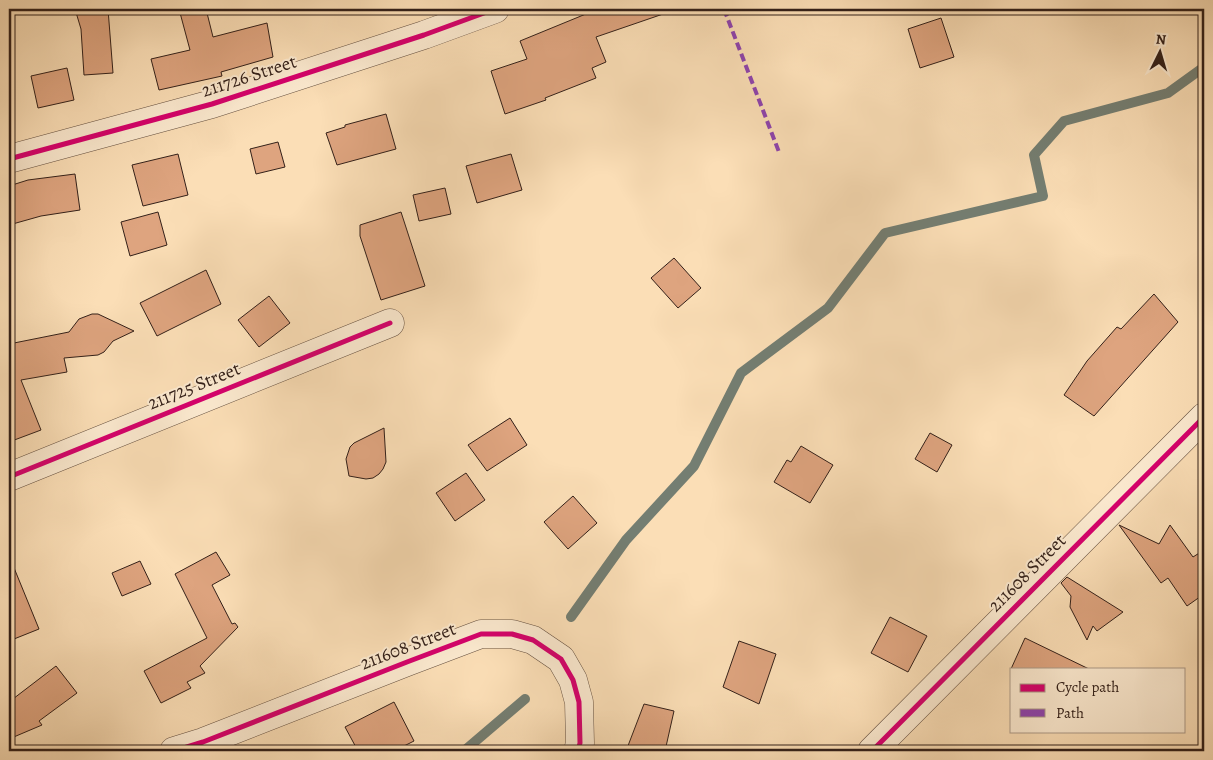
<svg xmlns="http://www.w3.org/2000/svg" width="1213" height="760" font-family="Alegreya,serif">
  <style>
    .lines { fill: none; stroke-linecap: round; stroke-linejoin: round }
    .stream { stroke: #747e72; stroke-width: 10 }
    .building { fill: #dea47f; stroke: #332019 }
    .minor-casing { stroke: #655040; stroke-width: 29 }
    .minor { stroke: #fcead0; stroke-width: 28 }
    .quiet { stroke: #8e44ad; stroke-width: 4; stroke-dasharray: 8 4; stroke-linecap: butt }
    .cycleway-casing { stroke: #fcead0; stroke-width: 8 }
    .cycleway { stroke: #d6006c; stroke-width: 5 }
    .labels { text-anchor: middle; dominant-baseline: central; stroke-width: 4; stroke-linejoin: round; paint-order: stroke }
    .street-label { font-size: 19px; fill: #332019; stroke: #fcead0 }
  </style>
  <rect width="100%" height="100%" fill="#fbdeb6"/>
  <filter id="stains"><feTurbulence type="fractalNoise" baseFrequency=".004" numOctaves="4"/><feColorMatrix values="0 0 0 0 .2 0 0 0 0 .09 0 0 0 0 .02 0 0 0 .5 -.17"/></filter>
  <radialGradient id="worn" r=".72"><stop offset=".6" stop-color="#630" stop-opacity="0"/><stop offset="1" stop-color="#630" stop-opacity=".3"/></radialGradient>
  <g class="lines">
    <g class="stream">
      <polyline points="571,617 626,540 694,466 741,373 828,308 885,233 1043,196 1034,155 1064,121 1168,93 1204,67"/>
      <polyline points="464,751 525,699"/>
    </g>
  </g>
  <g class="building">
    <polygon points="75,9 108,9 113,73 84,75 81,29"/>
    <polygon points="179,9 206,9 213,37 267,23 273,57 221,72 222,76 159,90 151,59 190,50"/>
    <polygon points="598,9 665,9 666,13 596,37 606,62 592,68 596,78 545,98 546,100 505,114 491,71 527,59 520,41"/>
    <polygon points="941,18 954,57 920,68 908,29"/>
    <polygon points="67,68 74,100 38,108 31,76"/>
    <polygon points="386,114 396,149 337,165 326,133 345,127 345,125"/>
    <polygon points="278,142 285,167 256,174 250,149"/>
    <polygon points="178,154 188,195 143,206 132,165"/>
    <polygon points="511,154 522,190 477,203 466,166"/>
    <polygon points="75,174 80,210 41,216 9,225 9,186 28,180"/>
    <polygon points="445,188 451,214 419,221 413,195"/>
    <polygon points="158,212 167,245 130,256 121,222"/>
    <polygon points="401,212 425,286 381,300 360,236 360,225"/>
    <polygon points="674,258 701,288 678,308 651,278"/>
    <polygon points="206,270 221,304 157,336 140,303"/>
    <polygon points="1154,294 1178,322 1094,416 1064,395 1087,361 1117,327 1121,329"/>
    <polygon points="269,296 290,323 259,347 238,320"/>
    <polygon points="92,314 98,314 134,331 113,341 104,352 98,355 64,358 67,372 21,380 41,430 9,442 9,344 69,332 79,319"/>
    <polygon points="510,418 527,445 487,471 468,445"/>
    <polygon points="384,428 386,462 383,469 379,474 373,478 366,479 349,476 346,459 350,447 354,443"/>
    <polygon points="930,433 952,445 937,472 915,459"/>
    <polygon points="801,446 833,465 810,503 774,482 787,460 791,462"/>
    <polygon points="466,473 485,500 455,521 436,493"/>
    <polygon points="573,496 597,523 568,549 544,522"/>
    <polygon points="1119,525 1159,544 1170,525 1193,557 1204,550 1204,594 1187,606 1168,578 1161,583"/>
    <polygon points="216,552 230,575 212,585 232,624 235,623 238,627 200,666 205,673 187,682 191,688 161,703 144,671 207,638 175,574"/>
    <polygon points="9,558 10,558 39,629 9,641"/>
    <polygon points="140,561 151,584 122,596 112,573"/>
    <polygon points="1067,577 1123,612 1097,631 1093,626 1087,640 1070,607 1071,596 1061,583"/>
    <polygon points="890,617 927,636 908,672 871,653"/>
    <polygon points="1025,638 1089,669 1011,669"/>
    <polygon points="739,641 776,654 759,704 723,687"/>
    <polygon points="56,666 77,693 39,721 42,725 9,739 9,702"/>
    <polygon points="394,702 414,741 394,751 358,751 345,727"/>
    <polygon points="644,704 674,711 665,751 626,751"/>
  </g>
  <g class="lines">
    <g class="minor-casing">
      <g id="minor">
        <polyline points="9,159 212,104 424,35 495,9"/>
        <polyline points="9,477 390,323"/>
        <polyline points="174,751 203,742 407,662 481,634 512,634 533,640 561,659 573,680 579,702 580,743 578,751"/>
        <polyline points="872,751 1204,417"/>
      </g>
    </g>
    <use href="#minor" class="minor"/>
    <polyline class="quiet" points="724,9 779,152"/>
    <g class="cycleway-casing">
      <g id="cycleway">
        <polyline points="9,159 212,104 424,35 495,9"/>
        <polyline points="9,477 390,323"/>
        <polyline points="174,751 203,742 407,662 481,634 512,634 533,640 561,659 573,680 579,702 580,743 578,751"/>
        <polyline points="872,751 1204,417"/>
      </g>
    </g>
    <use href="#cycleway" class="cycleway"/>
  </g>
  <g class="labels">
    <g class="street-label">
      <text transform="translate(249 76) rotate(-18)">211726 Street</text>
      <text transform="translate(194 386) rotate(-22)">211725 Street</text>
      <text transform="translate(1027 573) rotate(-45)">211608 Street</text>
      <text transform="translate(408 646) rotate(-21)">211608 Street</text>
    </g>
  </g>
  <rect width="1213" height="760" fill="none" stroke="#fbdeb6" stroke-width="30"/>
  <rect x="10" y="10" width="1193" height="740" fill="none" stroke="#332019" stroke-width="2.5"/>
  <rect x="15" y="15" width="1183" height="730" fill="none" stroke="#332019"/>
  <rect x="1010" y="668" width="175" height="65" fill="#fcead0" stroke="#ac9987"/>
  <rect x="1020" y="684" width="25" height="8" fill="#d6006c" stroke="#ac9987"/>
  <text x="1056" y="692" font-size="15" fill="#332019">Cycle path</text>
  <rect x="1020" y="709" width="25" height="8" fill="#8e44ad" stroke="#ac9987"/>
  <text x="1056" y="718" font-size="15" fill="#332019">Path</text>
  <g transform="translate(1160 52) rotate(5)" stroke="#fcead0" stroke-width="4" paint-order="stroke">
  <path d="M0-4L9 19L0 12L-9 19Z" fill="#332019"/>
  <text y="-8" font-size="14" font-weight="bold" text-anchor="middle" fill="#332019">N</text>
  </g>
  <rect width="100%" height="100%" filter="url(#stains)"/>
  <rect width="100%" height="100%" fill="url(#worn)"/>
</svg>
